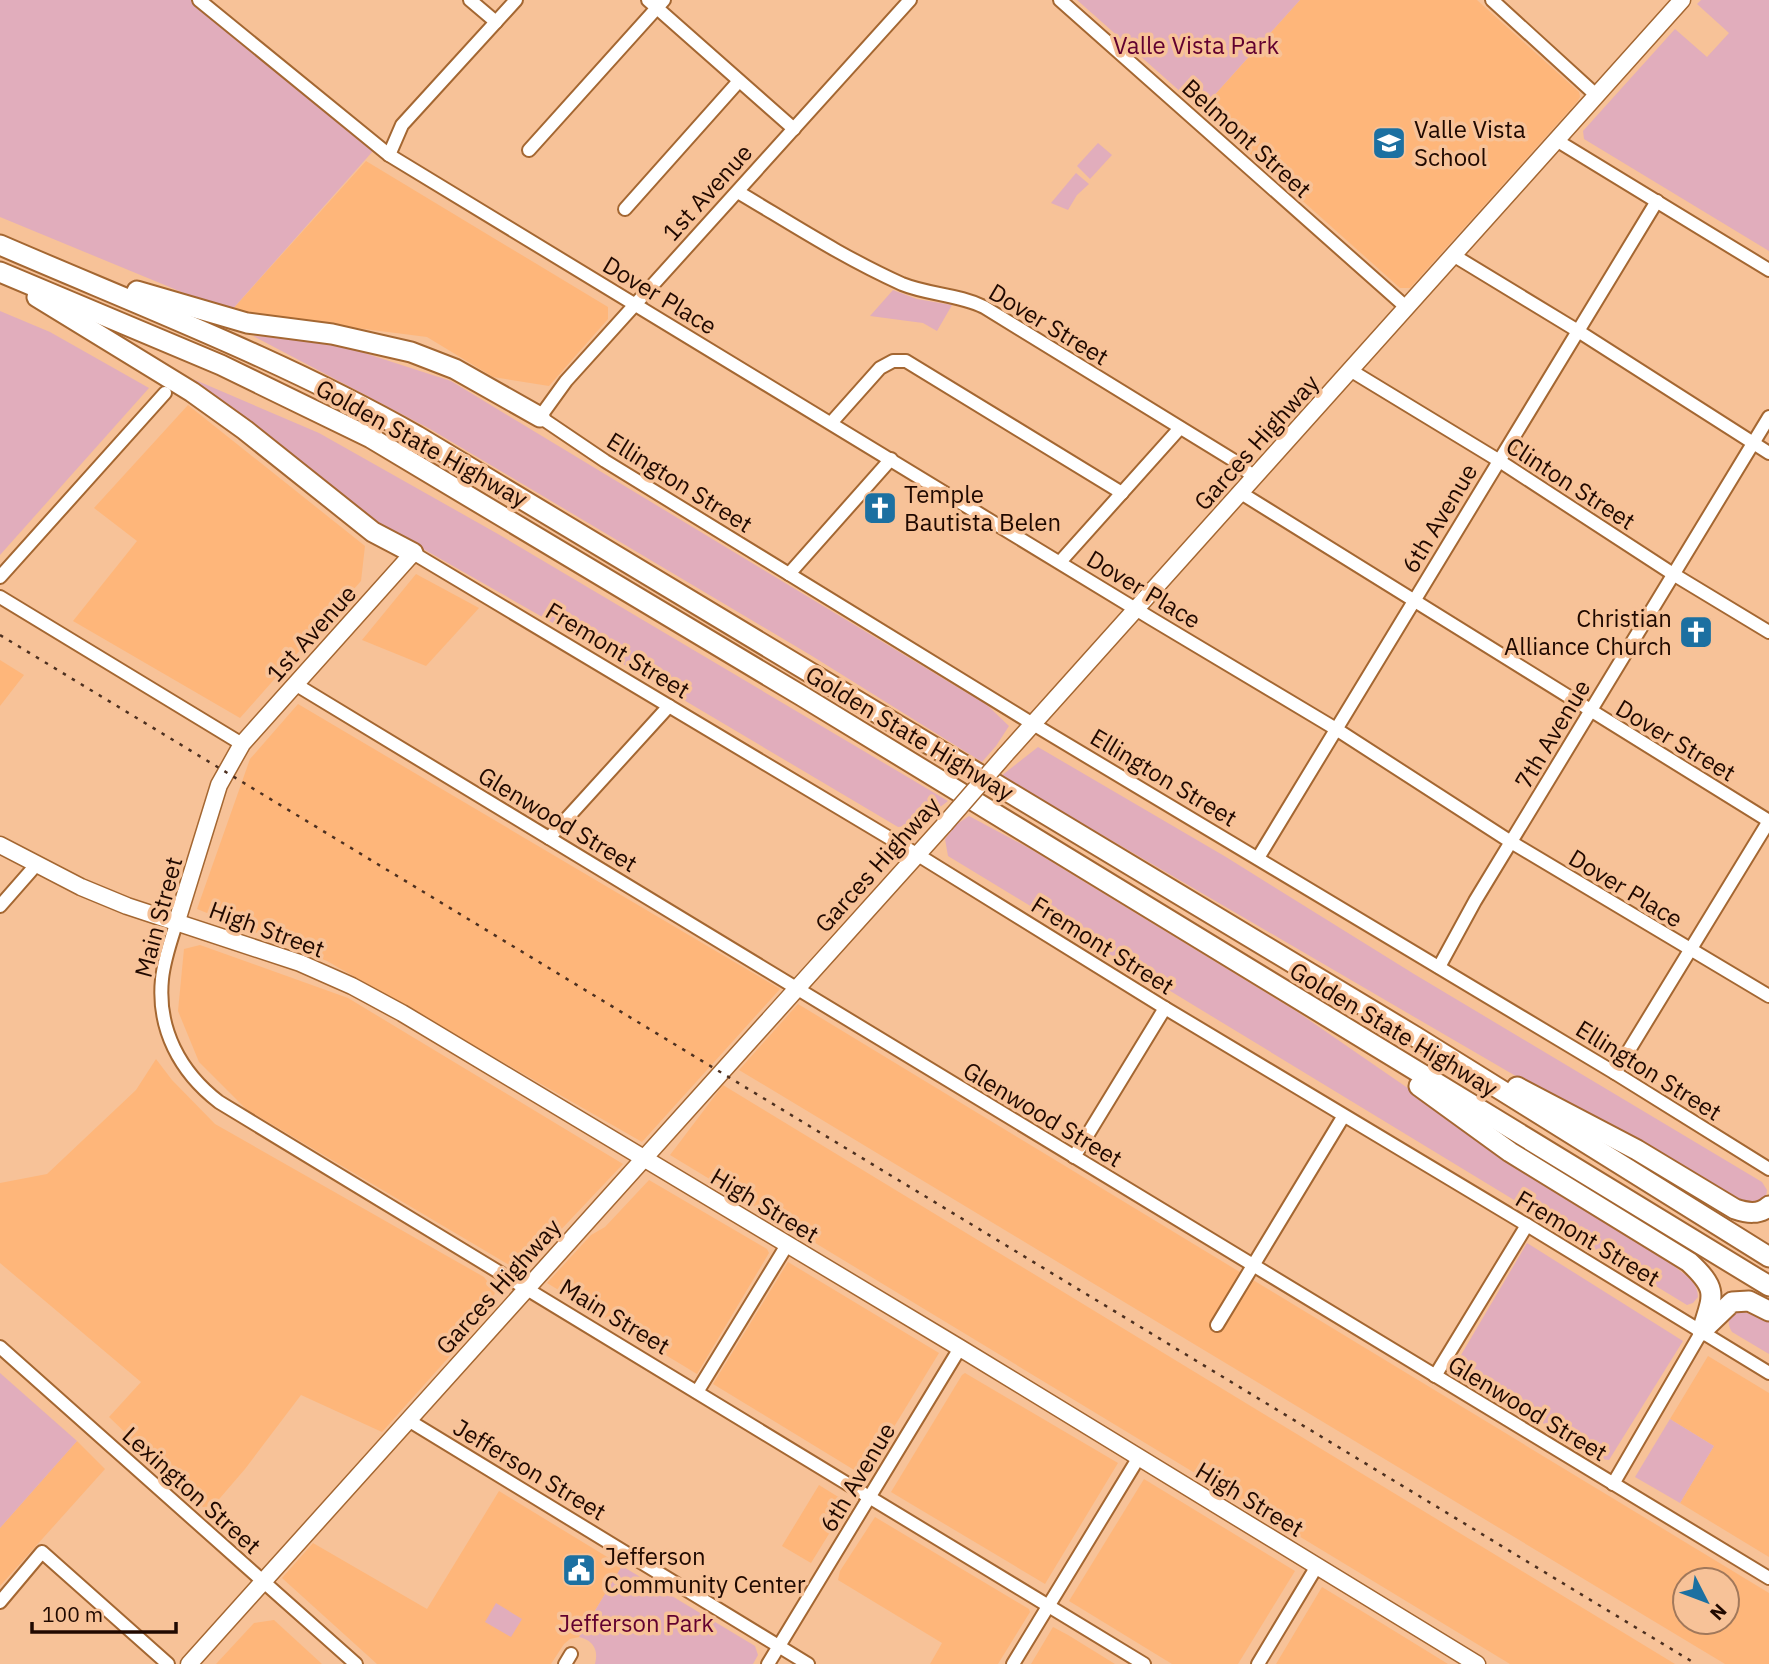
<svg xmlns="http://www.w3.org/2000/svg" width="1769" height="1664" font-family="'IBM Plex Sans',sans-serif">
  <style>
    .built { fill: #feb67a; fill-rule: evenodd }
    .green { fill: #e1adbc }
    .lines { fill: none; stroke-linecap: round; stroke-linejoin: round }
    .minor-casing { stroke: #a46732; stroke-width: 16 }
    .major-casing { stroke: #a46732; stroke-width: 19 }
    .highway-casing { stroke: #a46732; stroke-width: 23 }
    .minor { stroke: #fff; stroke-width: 12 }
    .major { stroke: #fff; stroke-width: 16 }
    .highway { stroke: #fff; stroke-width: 19 }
    .rail { stroke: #4d3020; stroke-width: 2.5; stroke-dasharray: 3.5 7; stroke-linecap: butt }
    .major-bridge-casing { stroke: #a46732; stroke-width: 19; stroke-linecap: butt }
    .major-bridge { stroke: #fff; stroke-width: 16 }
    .labels { text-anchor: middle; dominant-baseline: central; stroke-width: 7; stroke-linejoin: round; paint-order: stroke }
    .park-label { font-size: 24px; fill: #61002f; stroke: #f7c298 }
    .poi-label { font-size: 24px; fill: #200900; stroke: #f7c298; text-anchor: start }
    .street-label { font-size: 24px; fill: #200900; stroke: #f7c298 }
  </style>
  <rect width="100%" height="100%" fill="#f7c298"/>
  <g class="built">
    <polygon points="1300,0 1477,0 1579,92 1580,97 1577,102 1410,288 1400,288 1201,110"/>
    <polygon points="366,161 608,307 608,319 549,386 493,377 427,337 230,312"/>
    <polygon points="188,405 365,546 361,581 240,718 73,621 137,541 94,508"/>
    <polygon points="416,574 479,608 426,666 362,640"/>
    <polygon points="0,660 24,675 0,706"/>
    <polygon points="298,704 780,989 642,1142 327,961 197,909 250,759"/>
    <polygon points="200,945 348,998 623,1164 521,1272 246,1109 199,1062 178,1011 184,949"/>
    <path d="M798 1004 1769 1593V1664H1725L739 1070ZM1685 1580H1727V1622H1685Z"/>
    <polygon points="156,1059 172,1080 215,1124 484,1277 495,1292 490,1311 382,1432 301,1395 245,1469 208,1512 109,1417 141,1382 0,1263 0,1183 47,1174 136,1090"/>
    <polygon points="723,1085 1675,1664 1510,1664 670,1155"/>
    <polygon points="649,1180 767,1249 769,1253 697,1374 547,1283 591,1235 605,1227"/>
    <polygon points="788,1262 939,1353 864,1476 713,1384"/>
    <polygon points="1708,1356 1769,1393 1769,1557 1680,1503 1714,1446 1670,1419"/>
    <polygon points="965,1373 1118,1463 1045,1584 891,1492 962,1375"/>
    <polygon points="77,1441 105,1469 0,1586 0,1528"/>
    <polygon points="1144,1479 1295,1571 1238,1664 1172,1664 1069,1601"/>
    <polygon points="819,1485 848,1503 811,1563 782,1546"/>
    <polygon points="499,1491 622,1566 579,1637 570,1639 564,1644 551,1664 377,1664 282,1578 313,1543 427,1609"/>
    <polygon points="875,1517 1029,1609 1030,1612 998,1664 930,1664 942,1643 838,1580 840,1571"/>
    <polygon points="1322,1587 1383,1624 1448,1664 1276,1664"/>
    <polygon points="274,1620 322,1664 216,1664 254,1623"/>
    <polygon points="1053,1627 1068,1635 1115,1664 1031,1664"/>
  </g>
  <g class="green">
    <polygon points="0,0 191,0 373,151 230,312 0,217"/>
    <polygon points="1077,0 1300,0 1201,110"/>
    <polygon points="1701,0 1769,0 1769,251 1584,139 1583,131 1675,29 1707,57 1729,33 1697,4"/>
    <polygon points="1098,143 1112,155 1090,179 1077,166"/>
    <polygon points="1076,173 1089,184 1077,195 1068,210 1051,203"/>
    <polygon points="893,290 917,299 952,305 937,331 923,323 870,316"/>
    <polygon points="0,311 50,332 149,388 0,555"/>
    <polygon points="253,336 299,339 352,349 451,381 987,705 1009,726 996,746 982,762 812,656 430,429"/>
    <polygon points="193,379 319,433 498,534 948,801 917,825 898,827 574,635 374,521"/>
    <polygon points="1038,747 1226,857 1414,974 1762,1182 1767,1190 1766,1197 1759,1202 1743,1201 1709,1185 1543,1092 1001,776"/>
    <path d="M969 816 1029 848 1296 1011 1428 1102 1483 1144 1674 1266C1685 1275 1698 1282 1698 1297L1693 1303 1687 1305 948 856 945 839 957 824Z"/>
    <polygon points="1527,1243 1683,1341 1609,1460 1600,1459 1460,1371 1458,1360"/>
    <path d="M1742 1311 1769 1322V1354L1732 1332C1725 1321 1730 1314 1742 1311Z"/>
    <polygon points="0,1373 77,1441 0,1528"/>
    <polygon points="1670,1419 1714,1446 1680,1503 1635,1477"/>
    <path d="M622 1566 755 1646 758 1655 753 1664H595C599 1650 593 1640 579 1637Z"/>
    <polygon points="496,1603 522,1619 511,1637 485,1622"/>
  </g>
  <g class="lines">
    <g class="minor-casing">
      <g id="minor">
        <polyline points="199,0 389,155 1152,619 1336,729 1511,842 1769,996"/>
        <polyline points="470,0 496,22"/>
        <polyline points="648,0 794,129"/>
        <polyline points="910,0 566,381 540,417 605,461 1033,724 1615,1073 1769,1169"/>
        <polyline points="1060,0 1406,307"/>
        <polyline points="1492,0 1596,95"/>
        <polyline points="1556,140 1769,270"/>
        <polyline points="529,150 664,0"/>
        <polyline points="389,155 402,125 516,0"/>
        <path d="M738 192C792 224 844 258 902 284 929 295 958 294 984 307L1233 460 1254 477"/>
        <polyline points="625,209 739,81"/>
        <polyline points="1453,255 1578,331 1769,453"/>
        <polyline points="1350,370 1498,460 1673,574 1769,632"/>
        <polyline points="831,423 880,368 893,361 906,361 1122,493"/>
        <path d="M1241 493C1418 601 1592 713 1769 821"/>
        <polyline points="413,553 918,855 1165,1008 1527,1225 1769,1373"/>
        <polyline points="1060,562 1180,428"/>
        <polyline points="789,574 891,459"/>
        <polyline points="0,577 165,393"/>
        <polyline points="0,597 242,744"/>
        <polyline points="295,684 1769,1578"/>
        <polyline points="549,838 669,706"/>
        <polyline points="1258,858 1657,201"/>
        <polyline points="0,906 36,865"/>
        <path d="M177 921C171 940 164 959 162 979 157 1029 180 1072 219 1102L1144 1664"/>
        <polyline points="1439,967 1475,901 1769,417"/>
        <polyline points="1615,1073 1769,821"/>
        <polyline points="1074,1157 1165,1008"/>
        <polyline points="1217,1325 1343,1117"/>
        <polyline points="0,1347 356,1664"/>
        <polyline points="1435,1376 1527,1225"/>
        <polyline points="697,1392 787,1245"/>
        <polyline points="408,1420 808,1664"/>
        <polyline points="1613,1484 1702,1331"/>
        <polyline points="0,1602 42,1552 168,1664"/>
        <polyline points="565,1664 571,1654"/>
        <polyline points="768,1664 960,1348"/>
        <polyline points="1013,1664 1139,1457"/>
        <polyline points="1258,1664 1317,1566"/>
      </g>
    </g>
    <g class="major-casing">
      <g id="major">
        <polyline points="1005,755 1682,0"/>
        <polyline points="0,845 81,887 127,906 300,963 352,986 402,1013 960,1348 1477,1664"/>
        <polyline points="177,921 219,785 242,744 413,553"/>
        <polyline points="189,1664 945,824"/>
      </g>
    </g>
    <g class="highway-casing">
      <g id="highway">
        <path d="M0 245C141 306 283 360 417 436L1416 1037 1769 1257"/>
        <polyline points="0,272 221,365 371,438 802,696 1769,1286"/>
        <polyline points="137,291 247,323 332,334 411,352 455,369 540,417"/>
        <polyline points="37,297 192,392 245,430 373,532 413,553"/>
        <path d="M1419 1086 1510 1152 1689 1262C1719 1290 1713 1295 1702 1331"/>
        <path d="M1517 1087 1637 1150 1735 1209C1747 1213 1759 1215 1769 1206"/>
        <polyline points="1705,1328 1732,1302 1749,1301 1769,1311"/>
      </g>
    </g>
    <use href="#minor" class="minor"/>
    <use href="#major" class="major"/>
    <use href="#highway" class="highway"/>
    <polyline class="rail" points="0,635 1696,1664"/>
    <g class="major-bridge-casing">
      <polyline id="major-bridge" points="945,824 1005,755"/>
    </g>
    <use href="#major-bridge" class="major-bridge"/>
  </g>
  <defs>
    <g id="school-square" transform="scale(1.75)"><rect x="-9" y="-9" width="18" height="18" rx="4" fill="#1c70a1" stroke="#f7c298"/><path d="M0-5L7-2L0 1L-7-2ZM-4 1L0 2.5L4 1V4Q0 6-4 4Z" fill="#fff"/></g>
    <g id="church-square" transform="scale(1.75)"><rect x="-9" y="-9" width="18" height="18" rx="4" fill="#1c70a1" stroke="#f7c298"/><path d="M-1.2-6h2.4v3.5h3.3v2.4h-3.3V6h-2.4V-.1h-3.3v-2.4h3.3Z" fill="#fff"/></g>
    <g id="civic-square" transform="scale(1.75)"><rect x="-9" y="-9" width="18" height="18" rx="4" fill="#1c70a1" stroke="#f7c298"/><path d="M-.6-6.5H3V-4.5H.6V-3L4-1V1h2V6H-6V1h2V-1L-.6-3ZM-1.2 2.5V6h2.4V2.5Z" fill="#fff"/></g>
  </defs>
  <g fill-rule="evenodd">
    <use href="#school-square" x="1389" y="143"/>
    <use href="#church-square" x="880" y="508"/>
    <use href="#church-square" x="1696" y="632"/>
    <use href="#civic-square" x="579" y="1570"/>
  </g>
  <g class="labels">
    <g class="park-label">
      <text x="1196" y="45">Valle Vista Park</text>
      <text x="636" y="1623">Jefferson Park</text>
    </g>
    <g class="poi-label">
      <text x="1414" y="129">Valle Vista<tspan x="1414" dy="28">School</tspan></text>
      <text x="904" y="494">Temple<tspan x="904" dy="28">Bautista Belen</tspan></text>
      <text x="1672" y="618" text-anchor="end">Christian<tspan x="1672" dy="28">Alliance Church</tspan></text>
      <text x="604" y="1556">Jefferson<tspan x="604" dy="28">Community Center</tspan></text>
    </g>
    <g class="street-label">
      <text transform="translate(1247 138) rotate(42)">Belmont Street</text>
      <text transform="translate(707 192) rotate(-48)">1st Avenue</text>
      <text transform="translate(660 295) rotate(31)">Dover Place</text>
      <text transform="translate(1049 324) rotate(31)">Dover Street</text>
      <text transform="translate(1256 442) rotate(-48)">Garces Highway</text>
      <text transform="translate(422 443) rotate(29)">Golden State Highway</text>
      <text transform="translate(680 482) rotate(32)">Ellington Street</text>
      <text transform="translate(1571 483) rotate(33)">Clinton Street</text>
      <text transform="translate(1439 518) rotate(-59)">6th Avenue</text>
      <text transform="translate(1144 589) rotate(31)">Dover Place</text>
      <text transform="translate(311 633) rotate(-48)">1st Avenue</text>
      <text transform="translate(618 650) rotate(31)">Fremont Street</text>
      <text transform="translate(910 733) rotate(31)">Golden State Highway</text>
      <text transform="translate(1552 734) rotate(-59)">7th Avenue</text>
      <text transform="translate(1676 740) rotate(31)">Dover Street</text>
      <text transform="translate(1164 777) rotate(31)">Ellington Street</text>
      <text transform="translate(558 819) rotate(31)">Glenwood Street</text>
      <text transform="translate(877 864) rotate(-48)">Garces Highway</text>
      <text transform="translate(1626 888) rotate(31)">Dover Place</text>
      <text transform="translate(158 917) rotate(-75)">Main Street</text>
      <text transform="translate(267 929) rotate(20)">High Street</text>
      <text transform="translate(1103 945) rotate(32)">Fremont Street</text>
      <text transform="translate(1394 1029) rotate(31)">Golden State Highway</text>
      <text transform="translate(1649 1070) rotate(32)">Ellington Street</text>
      <text transform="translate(1043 1114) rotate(31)">Glenwood Street</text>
      <text transform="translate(765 1205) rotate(31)">High Street</text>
      <text transform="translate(1588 1238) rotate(31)">Fremont Street</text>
      <text transform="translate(498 1286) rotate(-48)">Garces Highway</text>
      <text transform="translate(615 1316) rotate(31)">Main Street</text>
      <text transform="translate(1528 1408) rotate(31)">Glenwood Street</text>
      <text transform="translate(530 1469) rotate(31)">Jefferson Street</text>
      <text transform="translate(857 1477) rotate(-59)">6th Avenue</text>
      <text transform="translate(192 1490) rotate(42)">Lexington Street</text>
      <text transform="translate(1250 1499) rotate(31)">High Street</text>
    </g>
  </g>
  <g transform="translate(1706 1601) rotate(132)"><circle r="33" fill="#f7c298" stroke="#a1785b" stroke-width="2"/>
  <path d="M0-5L12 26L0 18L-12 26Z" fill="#1c70a1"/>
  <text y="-10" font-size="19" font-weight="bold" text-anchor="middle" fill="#200900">N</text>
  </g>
  <path d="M32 1622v10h144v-10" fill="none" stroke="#200900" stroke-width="3.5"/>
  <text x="42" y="1622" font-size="21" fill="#200900" stroke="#f7c298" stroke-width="5" paint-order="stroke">100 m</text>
</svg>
